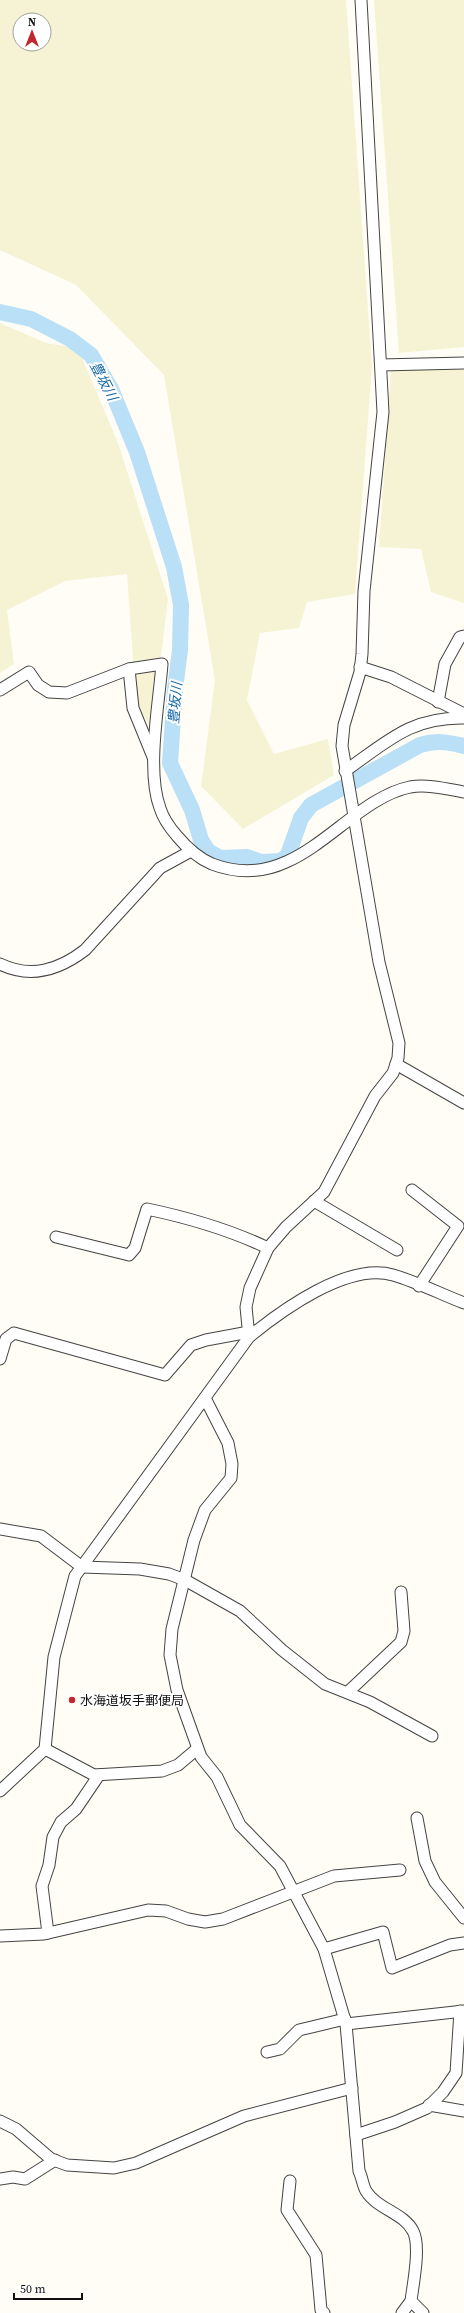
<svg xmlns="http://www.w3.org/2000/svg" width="464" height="2313" font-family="'Source Serif 4','Noto Sans JP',serif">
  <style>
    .farmland { fill: #f6f3d4; fill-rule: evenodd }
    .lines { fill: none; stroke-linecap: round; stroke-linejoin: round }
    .river { stroke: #b9e0f7; stroke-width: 16 }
    .minor-casing { stroke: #444; stroke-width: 13 }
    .minor { stroke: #fff; stroke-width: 11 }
    .poi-dot { fill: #c4262e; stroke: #fff; stroke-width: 1.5 }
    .labels { text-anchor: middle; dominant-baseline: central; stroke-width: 4; stroke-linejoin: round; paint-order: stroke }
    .poi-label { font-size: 13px; fill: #111; stroke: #fff; text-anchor: start }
    .water-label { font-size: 14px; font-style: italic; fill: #1768a6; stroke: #fff }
  </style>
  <rect width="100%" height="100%" fill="#fffdf5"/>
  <g class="farmland">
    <path d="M0 0H346L372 366 355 594 307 602 299 628 260 633 247 700 274 754 328 739 334 775 243 829 201 786 215 680 164 375 76 285 0 250ZM20 20H44V44H20Z"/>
    <polygon points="374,0 464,0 464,347 399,353"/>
    <polygon points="0,323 46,343 78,348 118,443 168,599 152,730 136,704 127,574 65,581 7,610 14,664 0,673"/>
    <polygon points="464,364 464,603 431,592 421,549 379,547 391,370"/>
  </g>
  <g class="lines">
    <path class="river" d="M0 312 31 319 70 339 91 355 111 389 137 452 174 567 181 605 180 650 175 689 170 763 192 810 201 840 208 851 220 858 247 857 261 862 281 861 288 855 301 818 311 805 420 745C436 740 448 742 464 746"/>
    <g class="minor-casing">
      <g id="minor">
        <polyline points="381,365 464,363"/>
        <polyline points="360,667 391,677 464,714"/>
        <polyline points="129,669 133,708 153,757"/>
        <path d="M0 690 29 672 38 685 49 692 67 693 129 669 162 664C159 704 146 771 160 808 163 818 170 828 177 836 187 848 198 858 212 864 236 873 262 873 286 862 328 844 366 796 410 787 427 784 447 789 464 792"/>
        <polyline points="438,702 445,664 460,637 464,636"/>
        <path d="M345 771C387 742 410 717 464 718"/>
        <path d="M0 964C31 979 59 970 85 950L160 868 191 851"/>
        <polyline points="396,1064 464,1103"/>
        <polyline points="412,1190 458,1226 419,1286"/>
        <polyline points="314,1201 397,1250"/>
        <path d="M56 1237 129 1255 135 1248 147 1209C190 1218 228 1229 268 1248"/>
        <polyline points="249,1337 246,1307 250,1288 268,1248 286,1227 324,1192 375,1096 393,1073 398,1058 399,1043 379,962 342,746 344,725 360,672 362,654 364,591 383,412 361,0"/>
        <polyline points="0,1359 6,1339 14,1333 165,1375 191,1345 206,1340 249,1332"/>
        <path d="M205 1398 228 1443 232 1464 231 1478 205 1510 194 1540 172 1629 170 1655 177 1690 201 1757 217 1777 240 1825 280 1866 324 1949 346 2024 359 2171C362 2177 363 2186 366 2191 377 2209 404 2213 413 2231 421 2246 413 2284 411 2301L423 2313"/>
        <polyline points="0,1529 41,1536 82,1567 140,1569 169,1574 185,1580 240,1611 282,1650 325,1684 370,1702 432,1736"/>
        <polyline points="348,1692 401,1642 404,1631 401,1592"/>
        <polyline points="45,1749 94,1775 162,1771 178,1765 197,1749"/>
        <path d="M0 1791 45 1749 54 1657 75 1576 249 1337C282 1310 348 1262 393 1275 417 1282 441 1294 464 1303"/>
        <polyline points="417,1818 425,1861 435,1882 464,1918"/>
        <polyline points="48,1933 42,1886 49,1865 53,1837 61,1822 76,1809 99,1775"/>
        <polyline points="0,1936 44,1934 148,1910 166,1911 188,1919 205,1922 223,1919 334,1876 400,1870"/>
        <polyline points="324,1949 383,1932 392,1968 450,1945 464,1943"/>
        <polyline points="346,2024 464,2011"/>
        <polyline points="267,2052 280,2049 299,2030 345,2019"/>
        <polyline points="429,2105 464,2111"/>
        <polyline points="0,2121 16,2129 51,2159 67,2165 114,2168 136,2163 244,2116 352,2088"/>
        <polyline points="356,2135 395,2122 427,2108 443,2092 456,2073 460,2011"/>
        <polyline points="0,2179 13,2177 25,2179 55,2160"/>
        <polyline points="290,2181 287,2210 316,2255 321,2310 324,2313"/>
        <polyline points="402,2313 411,2301"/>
      </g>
    </g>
    <use href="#minor" class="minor"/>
  </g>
  <circle class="poi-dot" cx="72" cy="1700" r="4"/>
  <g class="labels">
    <g class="poi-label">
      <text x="80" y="1700">水海道坂手郵便局</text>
    </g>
    <g class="water-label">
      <text transform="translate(104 381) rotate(62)">豊坂川</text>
      <text transform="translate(175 703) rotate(-85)">豊坂川</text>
    </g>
  </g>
  <g transform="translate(32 32)"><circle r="19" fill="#ffffff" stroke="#a0a0a0"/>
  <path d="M0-3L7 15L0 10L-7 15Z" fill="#c4262e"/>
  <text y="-6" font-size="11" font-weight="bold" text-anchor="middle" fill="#111111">N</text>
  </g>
  <path d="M14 2293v6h68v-6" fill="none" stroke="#111111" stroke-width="2"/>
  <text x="20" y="2293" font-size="12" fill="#111111" stroke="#ffffff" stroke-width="3" paint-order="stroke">50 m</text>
</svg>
